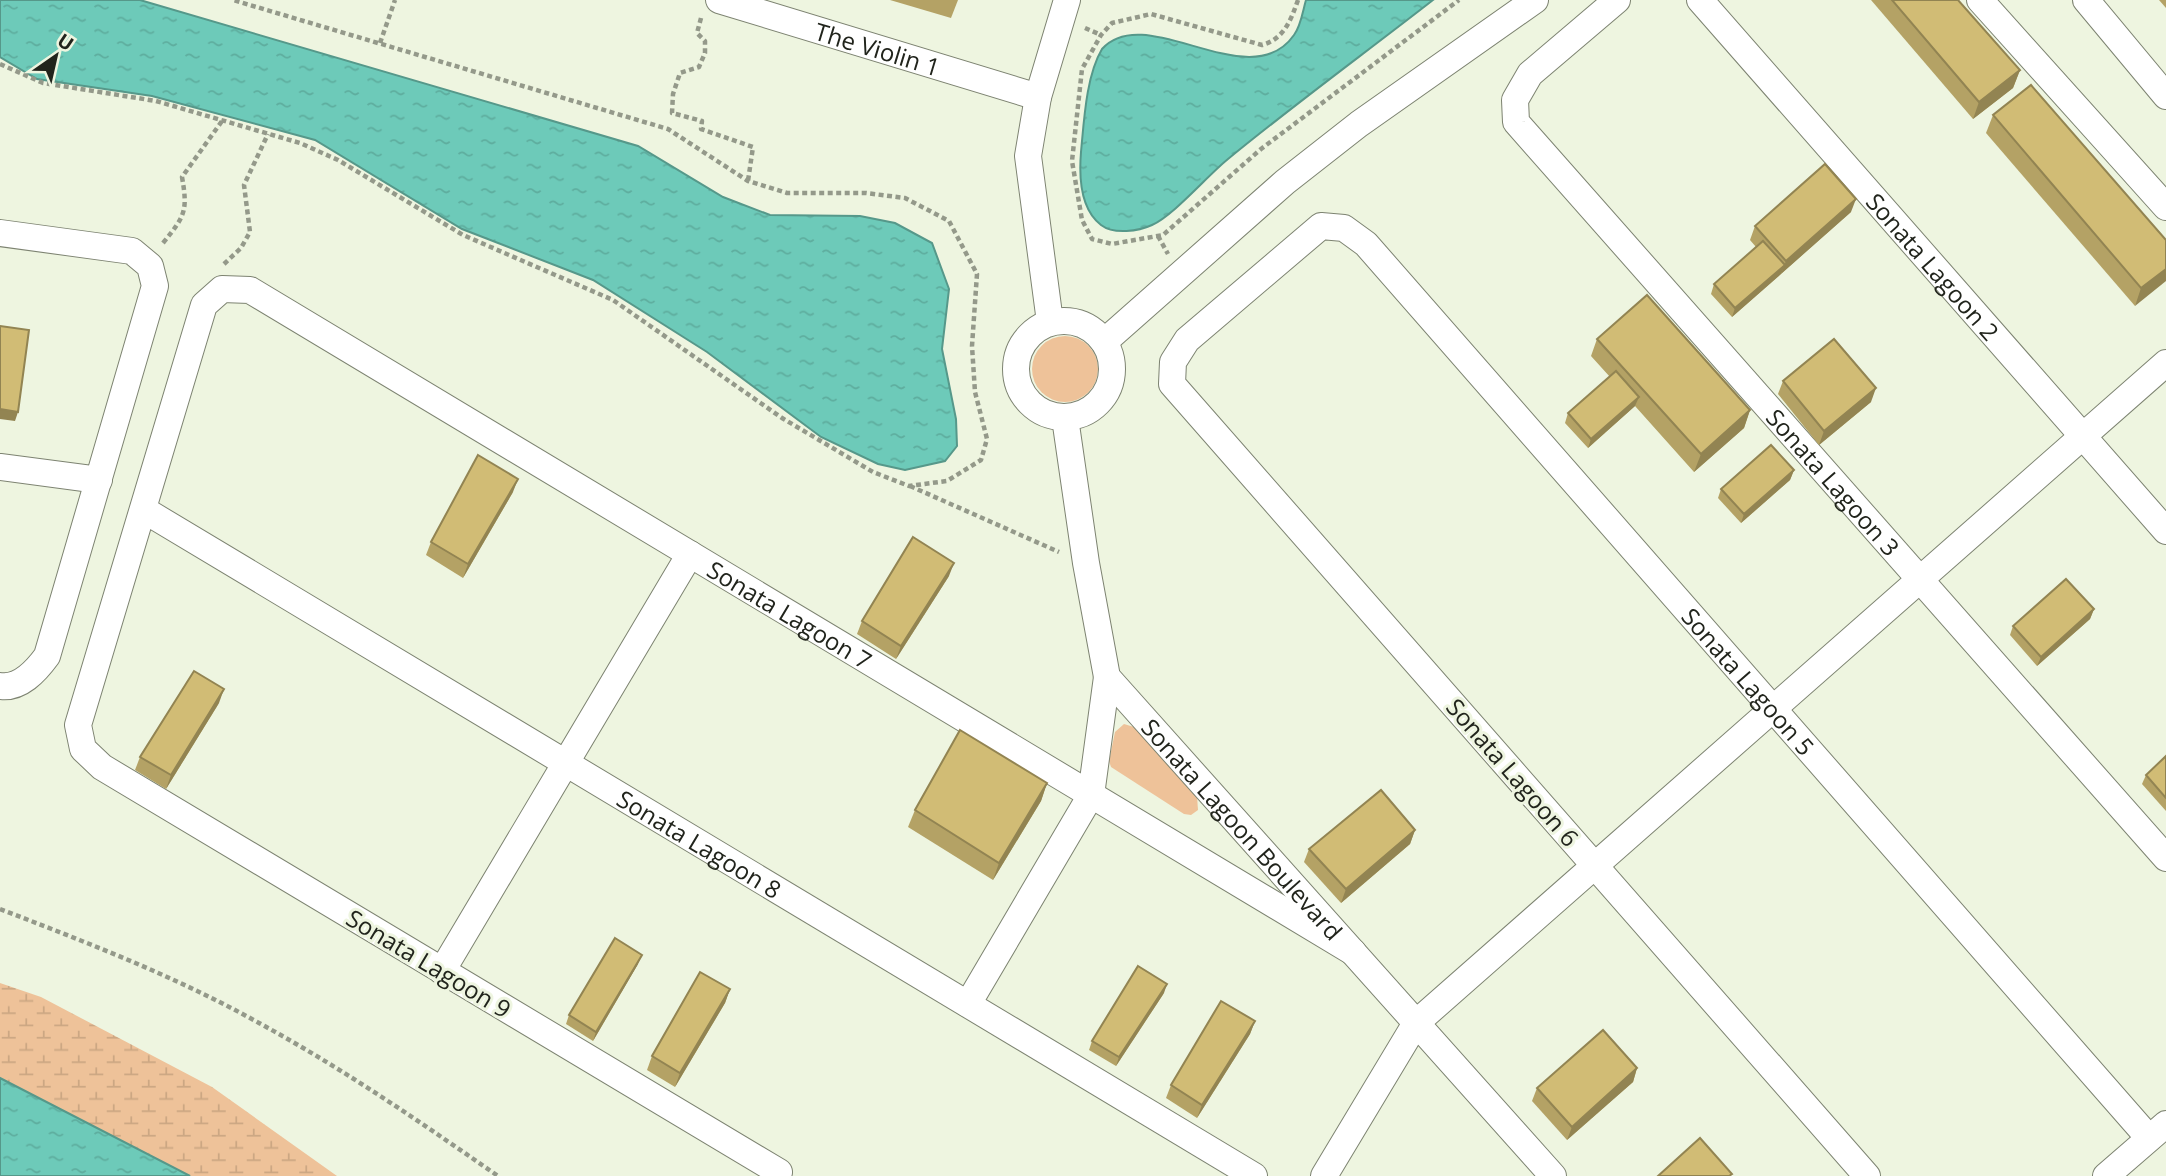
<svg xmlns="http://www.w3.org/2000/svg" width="2166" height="1176" font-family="'Open Sans',sans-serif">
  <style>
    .wetland { fill: url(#wetland-marsh) }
    .garden { fill: #eec299 }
    .water { fill: url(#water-ripples); stroke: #56988a; stroke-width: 2 }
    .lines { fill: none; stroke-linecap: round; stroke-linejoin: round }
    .minor-casing { stroke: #7d8371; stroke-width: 28 }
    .path { stroke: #94998a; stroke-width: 4.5; stroke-dasharray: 5 3.5; stroke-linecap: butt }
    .minor { stroke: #fff; stroke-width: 26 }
    .wall { fill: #b4a265 }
    .shaded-wall { fill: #928452 }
    .building { fill: #d1bc75; stroke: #928452; stroke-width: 2 }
    .labels { text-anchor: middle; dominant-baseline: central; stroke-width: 6; stroke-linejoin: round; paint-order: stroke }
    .street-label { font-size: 24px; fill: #21241c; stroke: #eef5e0 }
  </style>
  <defs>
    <pattern id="wetland-marsh" width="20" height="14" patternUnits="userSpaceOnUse" patternTransform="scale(1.75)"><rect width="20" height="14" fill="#eec299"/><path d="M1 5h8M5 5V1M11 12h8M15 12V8" fill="none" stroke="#cca783"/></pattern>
    <pattern id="water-ripples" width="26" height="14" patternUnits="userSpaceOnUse" patternTransform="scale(1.75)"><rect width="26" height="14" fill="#6dcab9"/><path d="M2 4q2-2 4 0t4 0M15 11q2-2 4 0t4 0" fill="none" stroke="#5ead9e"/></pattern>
  </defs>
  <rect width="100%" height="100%" fill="#eef5e0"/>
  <polygon class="wetland" points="0,983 41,997 212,1087 337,1176 190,1176 0,1078"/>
  <g class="garden">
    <circle cx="1065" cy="369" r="33"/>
    <polygon points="1124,724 1134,727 1197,796 1198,810 1191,815 1184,814 1111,767 1109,761 1115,732"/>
  </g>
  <g class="water">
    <polygon points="0,0 140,0 638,146 723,197 770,215 860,216 895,223 932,243 949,289 942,349 956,419 957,446 945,461 905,470 878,464 821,437 707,352 593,280 462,229 315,140 152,96 37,79 0,57"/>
    <path d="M1306 0H1433C1365 53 1295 104 1228 159 1207 176 1174 215 1152 225 1139 231 1114 235 1101 225 1080 209 1079 176 1081 152 1084 121 1086 76 1102 49 1146 0 1250 98 1294 35 1301 26 1303 10 1306 0Z"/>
    <polygon points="0,1078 190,1176 0,1176"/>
  </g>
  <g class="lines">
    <g class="minor-casing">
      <g id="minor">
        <path id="s1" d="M719 0 1038 97"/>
        <path id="s2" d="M1617 0 1530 74 1515 100 1516 122 2166 858"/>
        <path id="s3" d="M1700 0 2166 531"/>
        <polyline points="1980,0 2166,207"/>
        <polyline points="2086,0 2166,96"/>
        <path d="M0 233 132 251 150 266 155 286 47 656C36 671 20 689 0 686"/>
        <circle cx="1064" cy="369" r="48"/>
        <polyline points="1050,322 1028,156 1038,97 1067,0"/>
        <polyline points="1104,342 1285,182 1359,124 1535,0"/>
        <path id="s4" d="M1065 418 1086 563 1107 677 1553 1176"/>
        <polyline points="0,467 99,480"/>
        <path id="s5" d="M144 510 1254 1176"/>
        <polyline points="442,971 690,554"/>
        <polyline points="968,1004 1091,795 1107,677"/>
        <path id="s6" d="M779 1172 102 767 83 749 78 725 204 305 222 289 250 290 1353 952"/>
        <polyline points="1324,1176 1416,1023 2166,363"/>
        <path id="s7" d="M1867 1176 1172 384 1173 362 1187 340 1321 226 1344 228 1366 244 2149 1138"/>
        <polyline points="2106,1176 2166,1124"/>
      </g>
    </g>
    <g class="path">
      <path d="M1298 0C1291 20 1284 39 1262 45L1151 14 1112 23 1101 35 1082 69 1072 161 1082 220 1092 239 1112 244 1163 235 1261 149 1459 0"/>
      <polyline points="701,18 697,33 705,41 705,53 699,67 680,73 673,94 672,113 702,121 701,129 753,147 748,181"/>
      <polyline points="1085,28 1101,35"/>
      <polyline points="380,43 395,0"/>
      <polyline points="0,64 43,83 156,101 300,143 338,160 463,235 613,300 782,418 873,472 909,486 947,481 981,460 987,439 975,392 972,346 977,274 949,221 905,198 866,193 787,193 748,181 668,129 233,0"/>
      <polyline points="1158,236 1168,254"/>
      <path d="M163 243C185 216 188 211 182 177L222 121"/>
      <polyline points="224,264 241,248 250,232 244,185 268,134"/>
      <polyline points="910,486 1059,552"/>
      <path d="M0 909C88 943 177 977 259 1023 342 1068 420 1122 498 1176"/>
    </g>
    <use href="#minor" class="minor"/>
  </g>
  <g class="wall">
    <polygon points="890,0 958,0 951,18"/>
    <polygon points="1871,0 1958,0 2020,70 2013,88 1973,119"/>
    <polygon points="2159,0 2166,0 2166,8"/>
    <polygon points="1993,115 2166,240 2135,306 1986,133"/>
    <polygon points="1851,212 1732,317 1711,294 1714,284 1756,247 1750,240 1755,226"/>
    <polygon points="1597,339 1750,410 1744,428 1694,472 1635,406 1588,448 1565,423 1568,413 1610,377 1591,356"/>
    <polygon points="1783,381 1871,402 1819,445 1778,394"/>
    <polygon points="1794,470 1790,480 1741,523 1718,498 1721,489"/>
    <polygon points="513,492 463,578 426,555 431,542"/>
    <polygon points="949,576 896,659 857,634 862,621"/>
    <polygon points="2094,609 2090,619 2037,666 2010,635 2013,626"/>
    <polygon points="219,703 166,789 135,770 140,757"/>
    <polygon points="2166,756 2166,811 2142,784 2146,775"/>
    <polygon points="1047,783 1041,801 993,880 908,827 915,810"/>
    <polygon points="1415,830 1410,844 1341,903 1304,862 1309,849"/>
    <polygon points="638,964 593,1041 566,1024 569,1015"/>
    <polygon points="730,989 725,1003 675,1087 647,1070 652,1056"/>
    <polygon points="1164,993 1116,1066 1089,1050 1092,1041"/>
    <polygon points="1255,1021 1250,1034 1197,1118 1166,1098 1171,1085"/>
    <polygon points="1637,1068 1633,1082 1567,1140 1532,1101 1537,1088"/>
  </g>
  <g class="shaded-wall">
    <polygon points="2020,70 2013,88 1973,119 1979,102"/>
    <polygon points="1856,199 1851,212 1781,274 1786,261"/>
    <polygon points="1785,265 1781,274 1732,317 1735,308"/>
    <polygon points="2166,269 2166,281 2135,306 2141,288"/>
    <polygon points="1876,388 1871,402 1819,445 1824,431"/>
    <polygon points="1639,397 1635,406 1588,448 1591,439"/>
    <polygon points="0,409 18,412 15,421 0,419"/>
    <polygon points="1750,410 1744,428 1694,472 1701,454"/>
    <polygon points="1794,470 1790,480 1741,523 1744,514"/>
    <polygon points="518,479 513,492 463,578 468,564"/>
    <polygon points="954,563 949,576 896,659 901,646"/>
    <polygon points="2094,609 2090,619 2037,666 2041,657"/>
    <polygon points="224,689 219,703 166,789 171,775"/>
    <polygon points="1047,783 1041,801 993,880 999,863"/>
    <polygon points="1415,830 1410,844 1341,903 1346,889"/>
    <polygon points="642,955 638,964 593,1041 596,1032"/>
    <polygon points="1167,984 1164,993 1116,1066 1119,1057"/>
    <polygon points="730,989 725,1003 675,1087 680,1073"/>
    <polygon points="1255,1021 1250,1034 1197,1118 1202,1105"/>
    <polygon points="1637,1068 1633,1082 1567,1140 1572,1127"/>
  </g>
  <g class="building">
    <polygon points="1892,0 1958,0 2020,70 1979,102"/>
    <polygon points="2031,85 2166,240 2166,269 2141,288 1993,115"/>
    <polygon points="1825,164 1856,199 1786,261 1755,226"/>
    <polygon points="1763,241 1785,265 1735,308 1714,284"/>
    <polygon points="1647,295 1750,410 1701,454 1597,339"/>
    <polygon points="0,326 29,330 18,412 0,409"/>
    <polygon points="1834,339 1876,388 1824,431 1783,381"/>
    <polygon points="1616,371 1639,397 1591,439 1568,413"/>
    <polygon points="1771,445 1794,470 1744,514 1721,489"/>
    <polygon points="478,455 518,479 468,564 431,542"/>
    <polygon points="913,537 954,563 901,646 862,621"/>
    <polygon points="2066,579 2094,609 2041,657 2013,626"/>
    <polygon points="194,671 224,689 171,775 140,757"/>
    <polygon points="960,730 1047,783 999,863 915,810"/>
    <polygon points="2166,756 2166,798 2146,775"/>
    <polygon points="1381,790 1415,830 1346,889 1309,849"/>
    <polygon points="615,938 642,955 596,1032 569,1015"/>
    <polygon points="1138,966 1167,984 1119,1057 1092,1041"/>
    <polygon points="700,972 730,989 680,1073 652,1056"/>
    <polygon points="1221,1001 1255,1021 1202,1105 1171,1085"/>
    <polygon points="1603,1030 1637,1068 1572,1127 1537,1088"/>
    <polygon points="1700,1138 1732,1174 1729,1176 1658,1176"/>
  </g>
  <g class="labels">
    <g class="street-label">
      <text stroke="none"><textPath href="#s1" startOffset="166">The Violin 1</textPath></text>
      <text stroke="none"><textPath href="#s3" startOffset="354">Sonata Lagoon 2</textPath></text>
      <text stroke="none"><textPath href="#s2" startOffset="646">Sonata Lagoon 3</textPath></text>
      <text stroke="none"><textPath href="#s6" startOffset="1960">Sonata Lagoon 7</textPath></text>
      <text stroke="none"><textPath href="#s7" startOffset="1909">Sonata Lagoon 5</textPath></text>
      <text transform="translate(1513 772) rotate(49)">Sonata Lagoon 6</text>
      <text stroke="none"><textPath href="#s4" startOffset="466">Sonata Lagoon Boulevard</textPath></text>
      <text stroke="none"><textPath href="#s5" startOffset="648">Sonata Lagoon 8</textPath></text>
      <text transform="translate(429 963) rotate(31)">Sonata Lagoon 9</text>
    </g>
  </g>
  <g transform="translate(56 56) rotate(34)" stroke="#eef5e0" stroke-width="5" paint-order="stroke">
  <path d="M0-5L12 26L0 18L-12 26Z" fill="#21241c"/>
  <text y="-10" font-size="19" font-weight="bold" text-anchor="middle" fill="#21241c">U</text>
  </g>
</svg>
